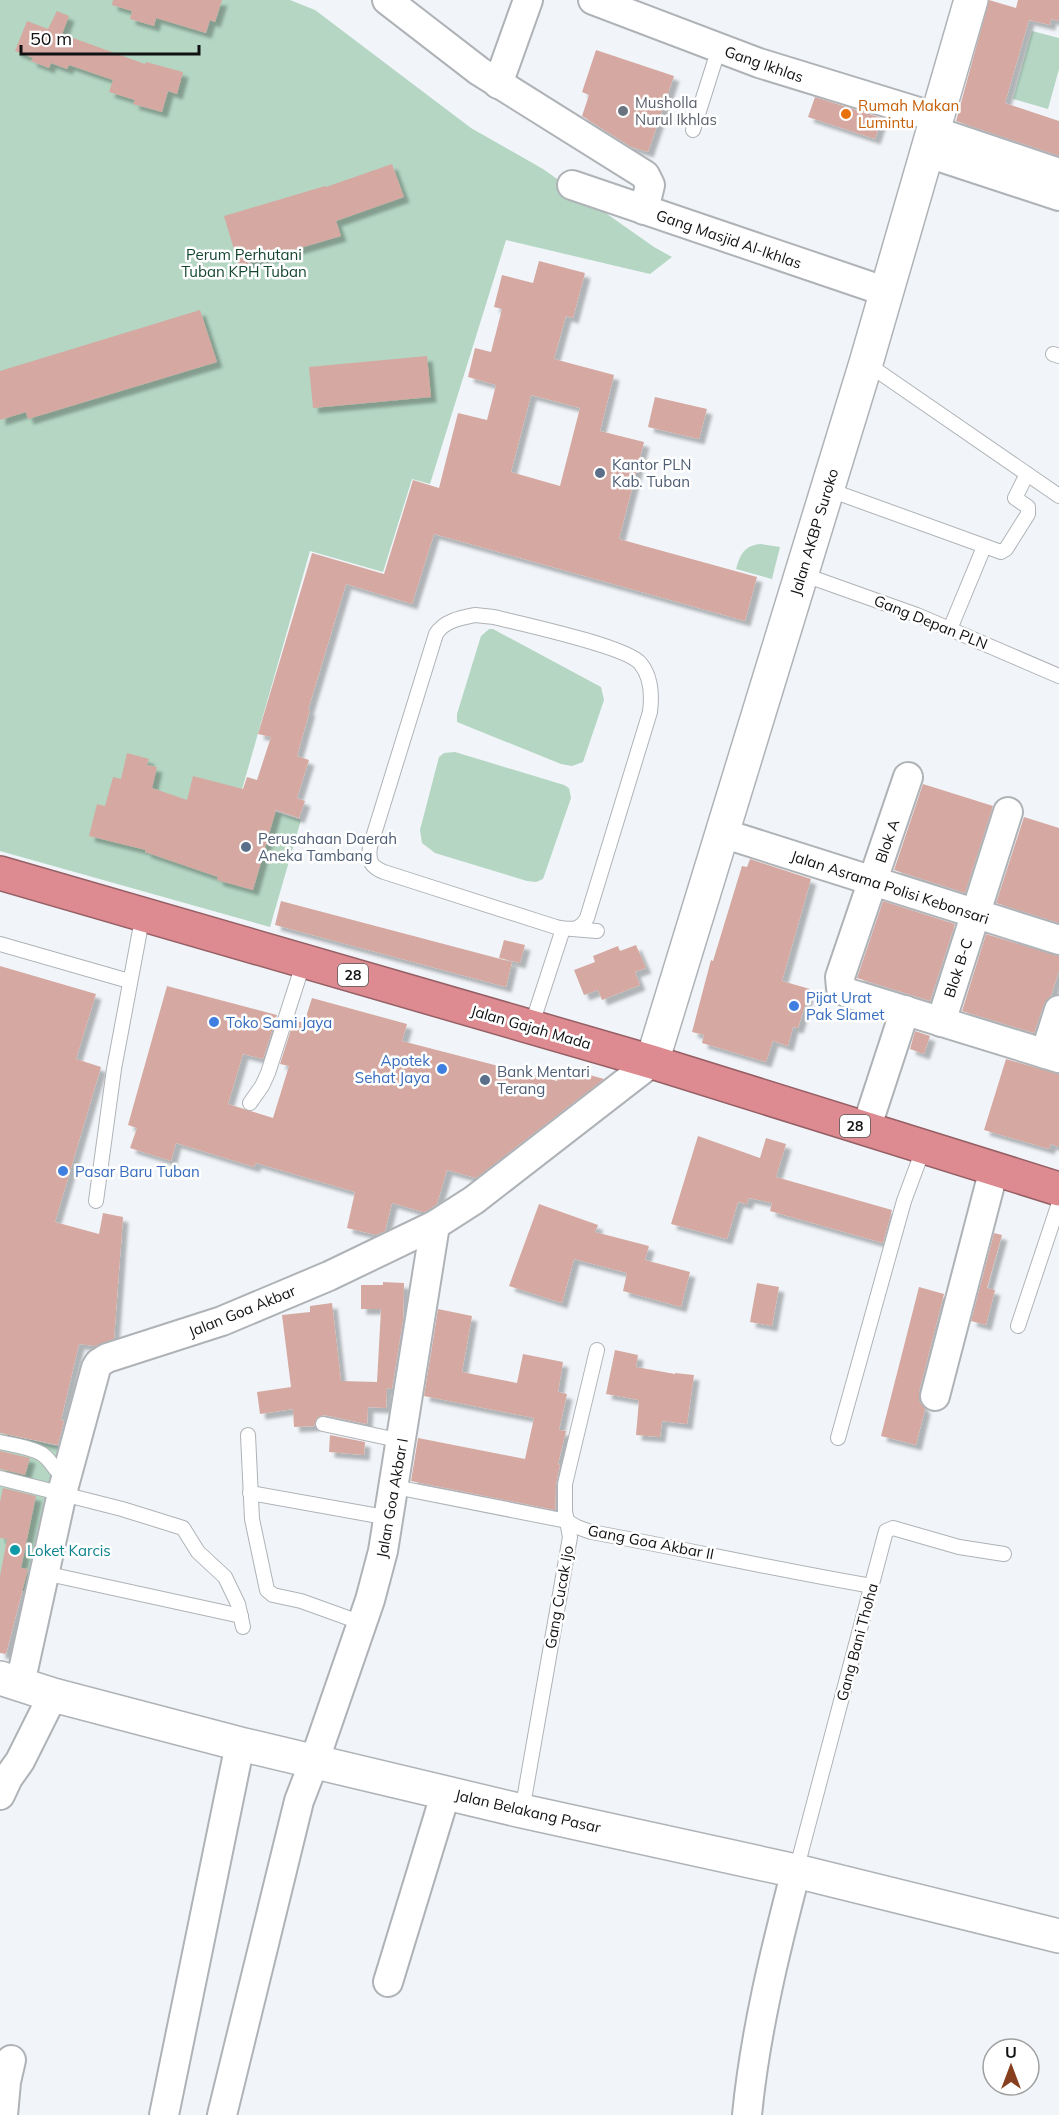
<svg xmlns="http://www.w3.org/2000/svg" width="1059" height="2115" font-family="Mulish,sans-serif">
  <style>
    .green { fill: #b4d6c3 }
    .building { fill: #d5a9a1; fill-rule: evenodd; filter: url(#shadow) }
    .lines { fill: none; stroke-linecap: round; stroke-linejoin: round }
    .lane-casing { stroke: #afb3b7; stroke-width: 16 }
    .street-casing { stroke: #afb3b7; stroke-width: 32 }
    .secondary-casing { stroke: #afb3b7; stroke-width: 36 }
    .highway-casing { stroke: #956065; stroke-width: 36 }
    .lane { stroke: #fff; stroke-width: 14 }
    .street { stroke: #fff; stroke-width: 28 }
    .secondary { stroke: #fff; stroke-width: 33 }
    .highway { stroke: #dd8b91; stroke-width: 33 }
    .worship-dot { fill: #6b7280; stroke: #fff; stroke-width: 2 }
    .food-dot { fill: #e8710a; stroke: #fff; stroke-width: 2 }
    .service-dot { fill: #5c6f8a; stroke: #fff; stroke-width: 2 }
    .shop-dot { fill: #3f7fe0; stroke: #fff; stroke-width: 2 }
    .culture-dot { fill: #0f9aa8; stroke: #fff; stroke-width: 2 }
    .labels { text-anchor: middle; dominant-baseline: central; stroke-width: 5; stroke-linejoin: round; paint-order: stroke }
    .shield { fill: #fff; stroke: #585859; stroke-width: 1.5 }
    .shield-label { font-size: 14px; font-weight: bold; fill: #101112 }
    .street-label { font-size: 15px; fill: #101112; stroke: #fff }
    .worship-label { font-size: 15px; fill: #5b616d; stroke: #fff; text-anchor: start }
    .food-label { font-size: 15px; fill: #c56008; stroke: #fff; text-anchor: start }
    .park-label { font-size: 15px; fill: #154630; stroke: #fff }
    .service-label { font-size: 15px; fill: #4e5e75; stroke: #fff; text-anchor: start }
    .shop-label { font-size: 15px; fill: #366cbe; stroke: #fff; text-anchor: start }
    .culture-label { font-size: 15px; fill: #0d838f; stroke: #fff; text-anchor: start }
  </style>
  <defs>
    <filter id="shadow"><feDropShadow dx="5.5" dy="5.5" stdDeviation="1.5" flood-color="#0004"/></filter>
  </defs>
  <rect width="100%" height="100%" fill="#f1f5f9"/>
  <g class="green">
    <polygon points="0,0 290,0 315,10 471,128 543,169 654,247 672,257 650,274 506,240 430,484 412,479 383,572 310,551 239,800 301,820 270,927 0,851"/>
    <polygon points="1032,31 1059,38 1059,69 1048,109 1013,99"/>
    <path d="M761 544 780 547 772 579 736 569C740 554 745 545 761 544Z"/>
    <polygon points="489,629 493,629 601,687 604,700 583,762 572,766 561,764 457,722 457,714 481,636"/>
    <polygon points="455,752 564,785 569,788 571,798 543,879 536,882 527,881 435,853 422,843 420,830 439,757 444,753"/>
    <polygon points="0,1433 65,1448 33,1593 0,1586"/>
  </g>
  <g class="building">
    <polygon points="113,0 222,0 215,22 210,20 206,33 156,18 154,26 130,19 132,11 112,5"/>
    <polygon points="989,0 1016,8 1018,0 1059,0 1059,21 1051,19 1050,25 1029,20 1005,103 1059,121 1059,156 956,121"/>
    <polygon points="57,11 69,16 62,34 145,64 146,62 183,72 177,94 168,91 162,112 133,104 135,100 109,92 113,80 69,65 67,69 51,63 49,68 31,61 33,58 15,51 27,21 48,29"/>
    <polygon points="596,50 674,76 648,152 631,147 582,116 589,95 582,92"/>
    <polygon points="815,97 882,118 875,139 808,117"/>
    <polygon points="392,164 404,197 336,221 341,236 239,266 224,216 325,186 326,187"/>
    <path d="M539 261 585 273 573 318 566 316 554 359 614 375 600 431 644 442 619 539 757 577 745 621 434 534 412 604 346 584 308 710H310L297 756 309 760 297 798 305 801 299 818 276 810 253 890 217 880 218 877 145 852 146 850 89 836 97 804 105 806 113 777 121 779 127 753 149 759 147 765 157 767 152 788 187 800 193 776 243 789 247 777 257 780 271 737 258 734 312 553 384 574 413 480 439 488 458 413 487 420 496 385 468 377 475 348 491 352 502 309 494 307 502 275 533 283ZM531 395 580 408 560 486 511 472Z"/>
    <polygon points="200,310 217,362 28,419 26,412 0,420 0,371"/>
    <polygon points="427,356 431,397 313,408 309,367"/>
    <polygon points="655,397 707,409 699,439 648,427"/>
    <polygon points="923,784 993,806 965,893 894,870"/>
    <polygon points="1024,817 1059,828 1059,923 996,903"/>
    <polygon points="750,859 811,879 782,981 810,989 798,1028 793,1027 788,1046 773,1041 766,1062 702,1043 704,1035 692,1032 711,960 713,961 742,866 747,867"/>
    <polygon points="281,901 512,962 506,987 275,925"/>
    <polygon points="883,901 955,924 930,1001 857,978"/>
    <polygon points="986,934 1059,956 1059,971 1051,996 1044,1004 1034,1033 962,1011"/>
    <polygon points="504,940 525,945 520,963 499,958"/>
    <polygon points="636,945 646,968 635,972 640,985 602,1000 598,990 584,995 574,970 595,962 593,956 618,946 620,951"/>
    <polygon points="0,966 96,994 76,1059 101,1067 55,1222 99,1234 103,1213 123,1217 114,1339 96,1346 79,1344 61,1420 64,1421 58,1445 0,1433"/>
    <polygon points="167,986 277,1015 263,1059 243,1054 228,1104 273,1118 289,1066 280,1064 294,1020 304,1023 312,998 407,1024 402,1041 557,1081 561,1067 604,1079 476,1178 447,1170 437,1204 427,1211 423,1212 392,1203 385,1231 376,1235 347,1228 355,1192 256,1163 254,1167 176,1143 171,1161 130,1148 137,1128 128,1125"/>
    <polygon points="915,1031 930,1036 924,1054 910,1049"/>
    <polygon points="1006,1059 1059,1074 1059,1147 1051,1144 1049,1149 984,1130"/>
    <polygon points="698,1136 760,1158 766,1138 786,1144 776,1177 892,1210 883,1243 770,1211 772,1203 749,1198 747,1204 738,1202 727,1239 671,1224"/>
    <polygon points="539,1204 598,1225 595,1232 649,1246 645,1260 690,1272 681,1307 623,1291 627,1273 574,1259 562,1303 509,1286"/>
    <polygon points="994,1233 1002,1235 987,1288 995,1290 986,1325 971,1321"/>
    <polygon points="383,1282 404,1283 403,1320 392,1389 387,1388 386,1408 368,1407 367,1424 324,1415 317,1418 314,1426 294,1427 293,1409 260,1414 257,1392 291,1387 282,1315 310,1312 310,1306 332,1303 341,1381 377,1382 381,1309 361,1309 361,1285 383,1285"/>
    <polygon points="757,1283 779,1287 772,1326 750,1322"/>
    <polygon points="919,1287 944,1294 919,1392 919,1401 925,1409 916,1445 881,1436"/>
    <polygon points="438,1309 472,1316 462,1372 517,1383 523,1354 563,1362 558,1392 567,1394 559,1430 566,1431 558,1464 560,1465 556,1484 555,1510 411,1481 418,1438 525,1459 534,1418 424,1396"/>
    <polygon points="615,1350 638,1355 636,1367 675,1374 675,1373 694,1375 687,1424 662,1421 660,1437 636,1435 639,1400 606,1394"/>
    <polygon points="330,1435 365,1442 364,1455 329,1452"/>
    <polygon points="0,1451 30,1458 25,1475 0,1469"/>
    <polygon points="3,1488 36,1496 21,1568 28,1569 6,1654 0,1653 0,1576 7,1539 0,1538 0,1502"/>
  </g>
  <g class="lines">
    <g class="lane-casing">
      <g id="lane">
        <polyline points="693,130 719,48"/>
        <polyline points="1053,354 1059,356"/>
        <polyline points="866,363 1059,496"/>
        <polyline points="827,489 1001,552 1006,549 1028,514 1028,507 1015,498 1027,474"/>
        <polyline points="802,574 917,615 1059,676"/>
        <path d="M475 615 494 617C522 624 625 646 640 663 652 677 652 696 650 712L587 918C580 931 570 930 556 927L384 872C371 867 368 861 370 847L436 634C444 621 460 618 475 615Z"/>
        <polyline points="950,629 984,547"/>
        <polyline points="572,929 597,931"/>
        <polyline points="0,944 129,981"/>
        <polyline points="531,1027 563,929"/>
        <polyline points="250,1103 262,1086 268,1073 304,961"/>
        <polyline points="96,1201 114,1069 143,914"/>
        <polyline points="1018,1326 1059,1203"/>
        <polyline points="323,1424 402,1441"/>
        <polyline points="248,1435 252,1519 267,1590 273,1595 301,1601 362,1623"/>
        <polyline points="838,1438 904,1201 924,1147"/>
        <path d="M0 1442C13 1445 31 1447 42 1454 53 1461 53 1472 66 1476"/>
        <polyline points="0,1478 122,1509 183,1528 198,1552 225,1577 238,1604 243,1627"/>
        <path d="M395 1487 567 1521 577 1527 591 1532C685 1549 778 1570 872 1586"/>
        <polyline points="250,1493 390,1518"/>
        <polyline points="44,1573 241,1616"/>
        <polyline points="522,1811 570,1537 565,1511 565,1484 597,1350"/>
        <polyline points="796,1871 886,1531 893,1528 959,1547 1004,1554"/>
      </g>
    </g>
    <g class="street-casing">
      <g id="street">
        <polyline points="387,0 479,71 645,175 650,185 644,210"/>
        <polyline points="593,0 759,63 938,118"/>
        <polyline points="498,84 528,0"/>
        <polyline points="934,131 1059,173"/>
        <polyline points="928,153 1059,196"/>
        <polyline points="572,185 887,292"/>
        <polyline points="908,777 840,977 841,988 848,993 1059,1058"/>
        <polyline points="722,833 1059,940"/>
        <polyline points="941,1022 1008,812"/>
        <polyline points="1045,1054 1059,1010"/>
        <polyline points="866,1129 905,1010"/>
        <polyline points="935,1396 994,1169"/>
        <polyline points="20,1684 62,1493 96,1368 99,1363 107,1358 222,1321 329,1276 435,1225 474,1200 652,1062"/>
        <polyline points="0,1795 8,1778 20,1761 53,1695"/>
        <polyline points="388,1982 446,1792"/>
        <polyline points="3,2115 6,2082 11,2060"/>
        <polyline points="164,2115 240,1744"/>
        <polyline points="222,2115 299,1801 314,1762 370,1600 383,1551 435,1225"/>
        <path d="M747 2115C755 2033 775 1951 796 1871"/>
      </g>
    </g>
    <g class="secondary-casing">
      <g id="secondary">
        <polyline points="652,1062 866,363 971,0"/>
        <polyline points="0,1678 53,1695 240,1744 522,1811 796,1871 1059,1936"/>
      </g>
    </g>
    <g class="highway-casing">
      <polyline id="highway" points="0,873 652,1062 1059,1189"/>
    </g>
    <use href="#lane" class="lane"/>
    <use href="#street" class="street"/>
    <use href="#secondary" class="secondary"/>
    <use href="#highway" class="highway"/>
  </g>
  <circle class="worship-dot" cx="623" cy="111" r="6"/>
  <circle class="food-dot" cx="846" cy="114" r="6"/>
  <g class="service-dot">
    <circle cx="600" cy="473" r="6"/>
    <circle cx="246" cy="847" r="6"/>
    <circle cx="485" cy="1080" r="6"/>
  </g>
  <g class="shop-dot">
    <circle cx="794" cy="1006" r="6"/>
    <circle cx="214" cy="1022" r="6"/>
    <circle cx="442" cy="1069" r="6"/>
    <circle cx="63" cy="1171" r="6"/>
  </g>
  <circle class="culture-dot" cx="15" cy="1550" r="6"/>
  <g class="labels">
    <g class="shield">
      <rect x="338" y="964" width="30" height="22" rx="4.5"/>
      <rect x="840" y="1115" width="30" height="22" rx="4.5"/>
    </g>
    <g class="shield-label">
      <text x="353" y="975">28</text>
      <text x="855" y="1126">28</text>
    </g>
    <g class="street-label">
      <text transform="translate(764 64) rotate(19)">Gang Ikhlas</text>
      <text transform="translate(729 239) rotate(19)">Gang Masjid Al-Ikhlas</text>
      <text transform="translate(814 532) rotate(-73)">Jalan AKBP Suroko</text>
      <text transform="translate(931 622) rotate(22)">Gang Depan PLN</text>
      <text transform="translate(887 841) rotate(-71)">Blok A</text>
      <text transform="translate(890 887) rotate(18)">Jalan Asrama Polisi Kebonsari</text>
      <text transform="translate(958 968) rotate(-72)">Blok B-C</text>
      <text transform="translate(531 1027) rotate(16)">Jalan Gajah Mada</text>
      <text transform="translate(242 1311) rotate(-22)">Jalan Goa Akbar</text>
      <text transform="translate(392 1498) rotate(-80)">Jalan Goa Akbar I</text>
      <text transform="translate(651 1542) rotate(11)">Gang Goa Akbar II</text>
      <text transform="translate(559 1597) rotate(-80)">Gang Cucak Ijo</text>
      <text transform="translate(857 1642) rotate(-75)">Gang Bani Thoha</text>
      <text transform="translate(528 1811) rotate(13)">Jalan Belakang Pasar</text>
    </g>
    <g class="worship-label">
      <text x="635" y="102">Musholla<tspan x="635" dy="17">Nurul Ikhlas</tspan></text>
    </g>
    <g class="food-label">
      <text x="858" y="105">Rumah Makan<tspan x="858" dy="17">Lumintu</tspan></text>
    </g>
    <g class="park-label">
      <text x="244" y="254">Perum Perhutani<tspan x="244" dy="17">Tuban KPH Tuban</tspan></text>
    </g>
    <g class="service-label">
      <text x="612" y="464">Kantor PLN<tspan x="612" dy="17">Kab. Tuban</tspan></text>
      <text x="258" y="838">Perusahaan Daerah<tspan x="258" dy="17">Aneka Tambang</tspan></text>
      <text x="497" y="1071">Bank Mentari<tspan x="497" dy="17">Terang</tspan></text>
    </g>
    <g class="shop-label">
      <text x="806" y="997">Pijat Urat<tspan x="806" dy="17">Pak Slamet</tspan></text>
      <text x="226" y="1022">Toko Sami Jaya</text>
      <text x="430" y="1060" text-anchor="end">Apotek<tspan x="430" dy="17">Sehat Jaya</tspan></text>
      <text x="75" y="1171">Pasar Baru Tuban</text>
    </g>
    <g class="culture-label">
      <text x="27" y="1550">Loket Karcis</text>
    </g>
  </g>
  <g transform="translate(1011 2067)"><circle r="28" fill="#ffffff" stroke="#9fa0a0" stroke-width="1.5"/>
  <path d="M0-4.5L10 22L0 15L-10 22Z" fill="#87401f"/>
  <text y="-9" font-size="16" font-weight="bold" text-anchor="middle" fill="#101112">U</text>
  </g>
  <path d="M21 45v9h178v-9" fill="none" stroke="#101112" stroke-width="3"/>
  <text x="30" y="45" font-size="18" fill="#101112" stroke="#ffffff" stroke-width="4.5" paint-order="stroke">50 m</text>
</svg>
